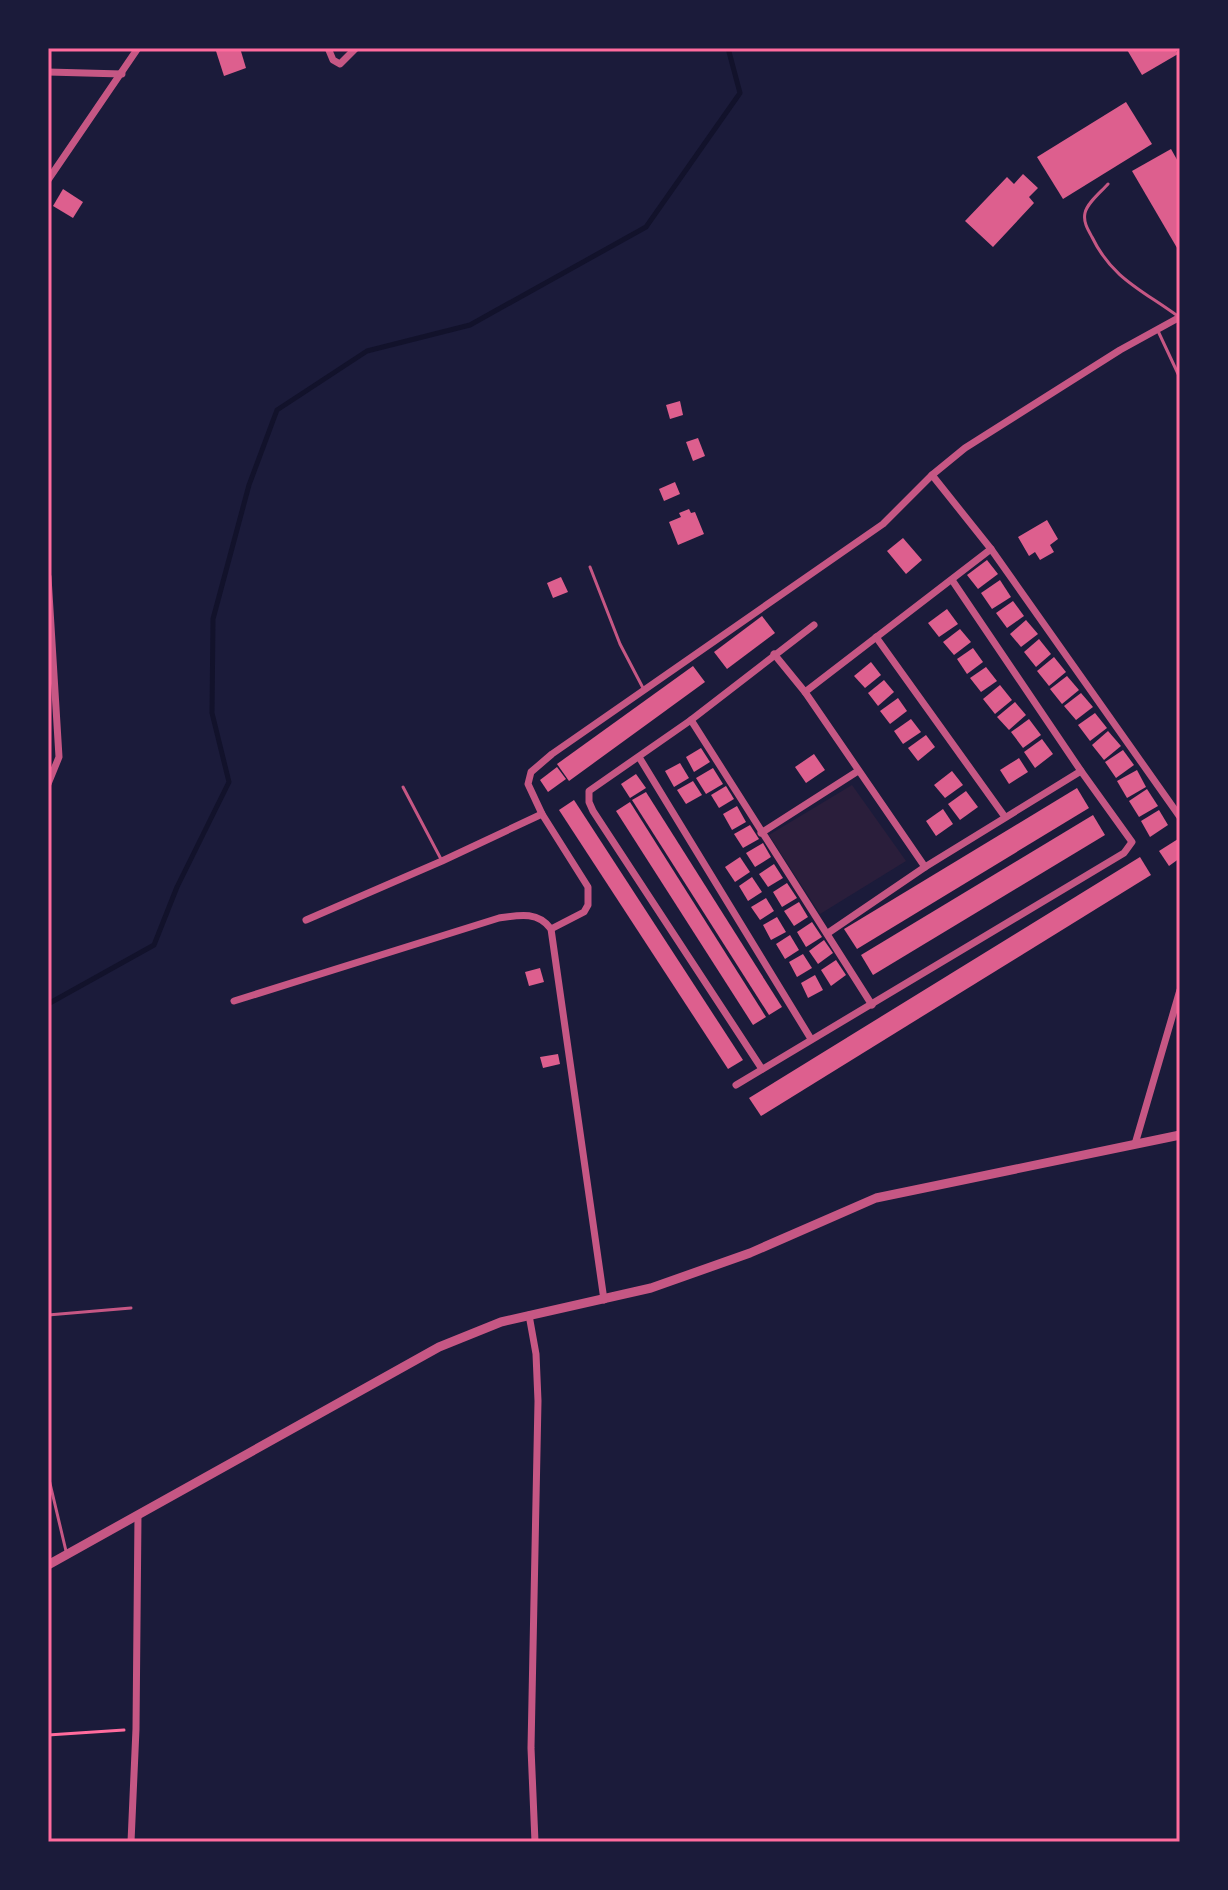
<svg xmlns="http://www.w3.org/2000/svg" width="1228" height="1890" font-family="Manrope,sans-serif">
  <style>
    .green { fill: #2a1e3b }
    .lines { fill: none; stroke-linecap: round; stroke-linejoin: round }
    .stream { stroke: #12122b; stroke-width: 5 }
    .building { fill: #dd5f8e }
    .path { stroke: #ff6b9d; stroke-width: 3 }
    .service { stroke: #c65784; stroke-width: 3 }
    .minor { stroke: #c65784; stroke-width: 7 }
    .tertiary { stroke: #c65784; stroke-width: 9 }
    .neatline { fill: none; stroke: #ff6b9d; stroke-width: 3 }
  </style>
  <rect width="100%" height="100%" fill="#1b1b3a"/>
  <polygon class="green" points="852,785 906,861 820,914 769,835"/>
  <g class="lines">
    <polyline class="stream" points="48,1004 154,945 177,887 229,782 212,713 213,619 249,485 277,410 367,351 470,325 646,227 740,93 728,48"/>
  </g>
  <g class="building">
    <polygon points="215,48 240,48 246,68 224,76"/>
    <polygon points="1126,48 1174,48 1178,54 1142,75"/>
    <polygon points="1126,102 1152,144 1063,199 1037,157"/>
    <polygon points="1171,149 1180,165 1180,253 1132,171"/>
    <polygon points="1023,174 1038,188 1029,197 1034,203 993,247 965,221 1007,177 1014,184"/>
    <polygon points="63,189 83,202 73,218 53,206"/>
    <polygon points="680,401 683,415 670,419 666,405"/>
    <polygon points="698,438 705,456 693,461 686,442"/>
    <polygon points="675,482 680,494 664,501 659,489"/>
    <polygon points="689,509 691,513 695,512 704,534 678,545 669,522 681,517 679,513"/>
    <polygon points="1047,520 1058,539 1050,545 1054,552 1040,560 1035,552 1029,556 1018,537"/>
    <polygon points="903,538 922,560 906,574 887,551"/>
    <polygon points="987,560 998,574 978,589 967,575"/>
    <polygon points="561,577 568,592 553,598 547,583"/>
    <polygon points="1000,580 1011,597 992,609 981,593"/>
    <polygon points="1013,601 1024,616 1007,628 996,613"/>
    <polygon points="947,609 958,624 939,637 928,623"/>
    <polygon points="762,616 775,633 727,669 714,652"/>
    <polygon points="1026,620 1038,634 1021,647 1010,634"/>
    <polygon points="960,629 971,642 954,655 943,642"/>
    <polygon points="1039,639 1051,654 1036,667 1024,652"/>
    <polygon points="973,648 983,662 967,674 957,659"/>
    <polygon points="1054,657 1066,672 1049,686 1037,671"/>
    <polygon points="871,662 881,675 865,688 854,676"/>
    <polygon points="693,666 705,682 569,781 557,764"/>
    <polygon points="986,667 997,681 981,692 970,678"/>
    <polygon points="1067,676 1079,690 1062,704 1050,689"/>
    <polygon points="884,680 894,692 878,706 868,693"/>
    <polygon points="1000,685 1012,700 995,714 983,699"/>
    <polygon points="1081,693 1093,707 1076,720 1064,706"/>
    <polygon points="898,698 907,711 890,724 880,711"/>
    <polygon points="1015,702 1026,715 1009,730 997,717"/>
    <polygon points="1095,713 1107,728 1090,741 1078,725"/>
    <polygon points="911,719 921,732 903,744 894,731"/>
    <polygon points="1029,719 1041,735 1023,748 1011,732"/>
    <polygon points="1108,731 1121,746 1104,760 1092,745"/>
    <polygon points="926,735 935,747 918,761 908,748"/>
    <polygon points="1042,739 1053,754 1035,768 1024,752"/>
    <polygon points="701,748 710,762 694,772 686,757"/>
    <polygon points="1123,750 1134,765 1116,778 1105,762"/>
    <polygon points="814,754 825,770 806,783 795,767"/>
    <polygon points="1019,758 1028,772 1009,784 1000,770"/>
    <polygon points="680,763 689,778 674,787 665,771"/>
    <polygon points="557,767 566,779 548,792 540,780"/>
    <polygon points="713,768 723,784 706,794 696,778"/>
    <polygon points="1137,770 1146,787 1127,798 1117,781"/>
    <polygon points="952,771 963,785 945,798 934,785"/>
    <polygon points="636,774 646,788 630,798 621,784"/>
    <polygon points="693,781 702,795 686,804 677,790"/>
    <polygon points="726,786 734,799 719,808 711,795"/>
    <polygon points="1077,788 1089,808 857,949 844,929"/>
    <polygon points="1147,789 1158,806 1139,817 1129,801"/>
    <polygon points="966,791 978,807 960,820 948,804"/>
    <polygon points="646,792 782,1007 769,1015 632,800"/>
    <polygon points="574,800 743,1060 728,1069 559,810"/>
    <polygon points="630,802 766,1017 753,1025 616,811"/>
    <polygon points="737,806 746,822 732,830 723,814"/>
    <polygon points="943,809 953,824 936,836 926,821"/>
    <polygon points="1159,810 1168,825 1150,837 1141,821"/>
    <polygon points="1093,815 1105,835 873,975 861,955"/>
    <polygon points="750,825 759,839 743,848 734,834"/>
    <polygon points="1178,839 1180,858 1169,866 1159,851"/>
    <polygon points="763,843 771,857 755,867 746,853"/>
    <polygon points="740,857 750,872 735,882 725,867"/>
    <polygon points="1140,857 1151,875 761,1116 749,1098"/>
    <polygon points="774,864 783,878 768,887 759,874"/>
    <polygon points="752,877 762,892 748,901 739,886"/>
    <polygon points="787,883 797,898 782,907 773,892"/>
    <polygon points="766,898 774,911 760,920 751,907"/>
    <polygon points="799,902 808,917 794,926 784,911"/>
    <polygon points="777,917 786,932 771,940 763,925"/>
    <polygon points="812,922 822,937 806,947 797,932"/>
    <polygon points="790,935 799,950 785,959 776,944"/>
    <polygon points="824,940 833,953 818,964 809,951"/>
    <polygon points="803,954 812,968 797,977 789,962"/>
    <polygon points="836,960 846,975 831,986 821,970"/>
    <polygon points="540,968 544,982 529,986 525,972"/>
    <polygon points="815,975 823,990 808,998 801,983"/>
    <polygon points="558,1054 560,1064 543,1068 540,1057"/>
  </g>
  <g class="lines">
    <polyline class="path" points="48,1735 124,1730"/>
    <g class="service">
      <path d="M1108 184C1101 192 1087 203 1085 213 1083 222 1088 230 1092 237 1112 279 1144 291 1179 317"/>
      <polyline points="1158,331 1180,378"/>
      <polyline points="590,567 620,644 643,688"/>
      <polyline points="403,787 442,861"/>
      <polyline points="48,1315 131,1308"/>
      <polyline points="48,1475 66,1551"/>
    </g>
    <g class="minor">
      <polyline points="328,48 333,60 340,64 356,48"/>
      <polyline points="48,72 122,74"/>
      <polyline points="48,180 138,48"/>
      <polyline points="932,475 991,549 1180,817"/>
      <polyline points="48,577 59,757 48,784"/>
      <polyline points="876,637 1005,817"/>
      <polyline points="774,654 805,692 925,867"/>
      <polyline points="805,692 991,549"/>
      <polyline points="691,720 872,1005"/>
      <polyline points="639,757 811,1039"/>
      <polyline points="761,833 858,771"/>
      <polyline points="306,920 442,861 542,814"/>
      <polyline points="551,929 584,912 588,905 588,887 542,814 528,784 531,772 552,754 883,524 932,475 965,448 1120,350 1180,317"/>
      <polyline points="828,933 925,867 1081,771"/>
      <path d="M234 1001 499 918C519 915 538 911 551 929L604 1300"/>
      <polyline points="762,1069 593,811 589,802 589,791 691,720 814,625"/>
      <polyline points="736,1085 1124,853 1132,842 1081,771 952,580"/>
      <polyline points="1135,1144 1180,990"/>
      <polyline points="529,1315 536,1354 538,1401 531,1748 535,1842"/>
      <polyline points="131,1842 136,1729 138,1515"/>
    </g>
    <polyline class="tertiary" points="48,1565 439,1347 501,1322 651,1288 750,1253 876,1198 1180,1135"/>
  </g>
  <rect width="1228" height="1890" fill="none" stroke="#1b1b3a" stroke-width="100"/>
  <rect x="50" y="50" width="1128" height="1790" class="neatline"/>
</svg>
